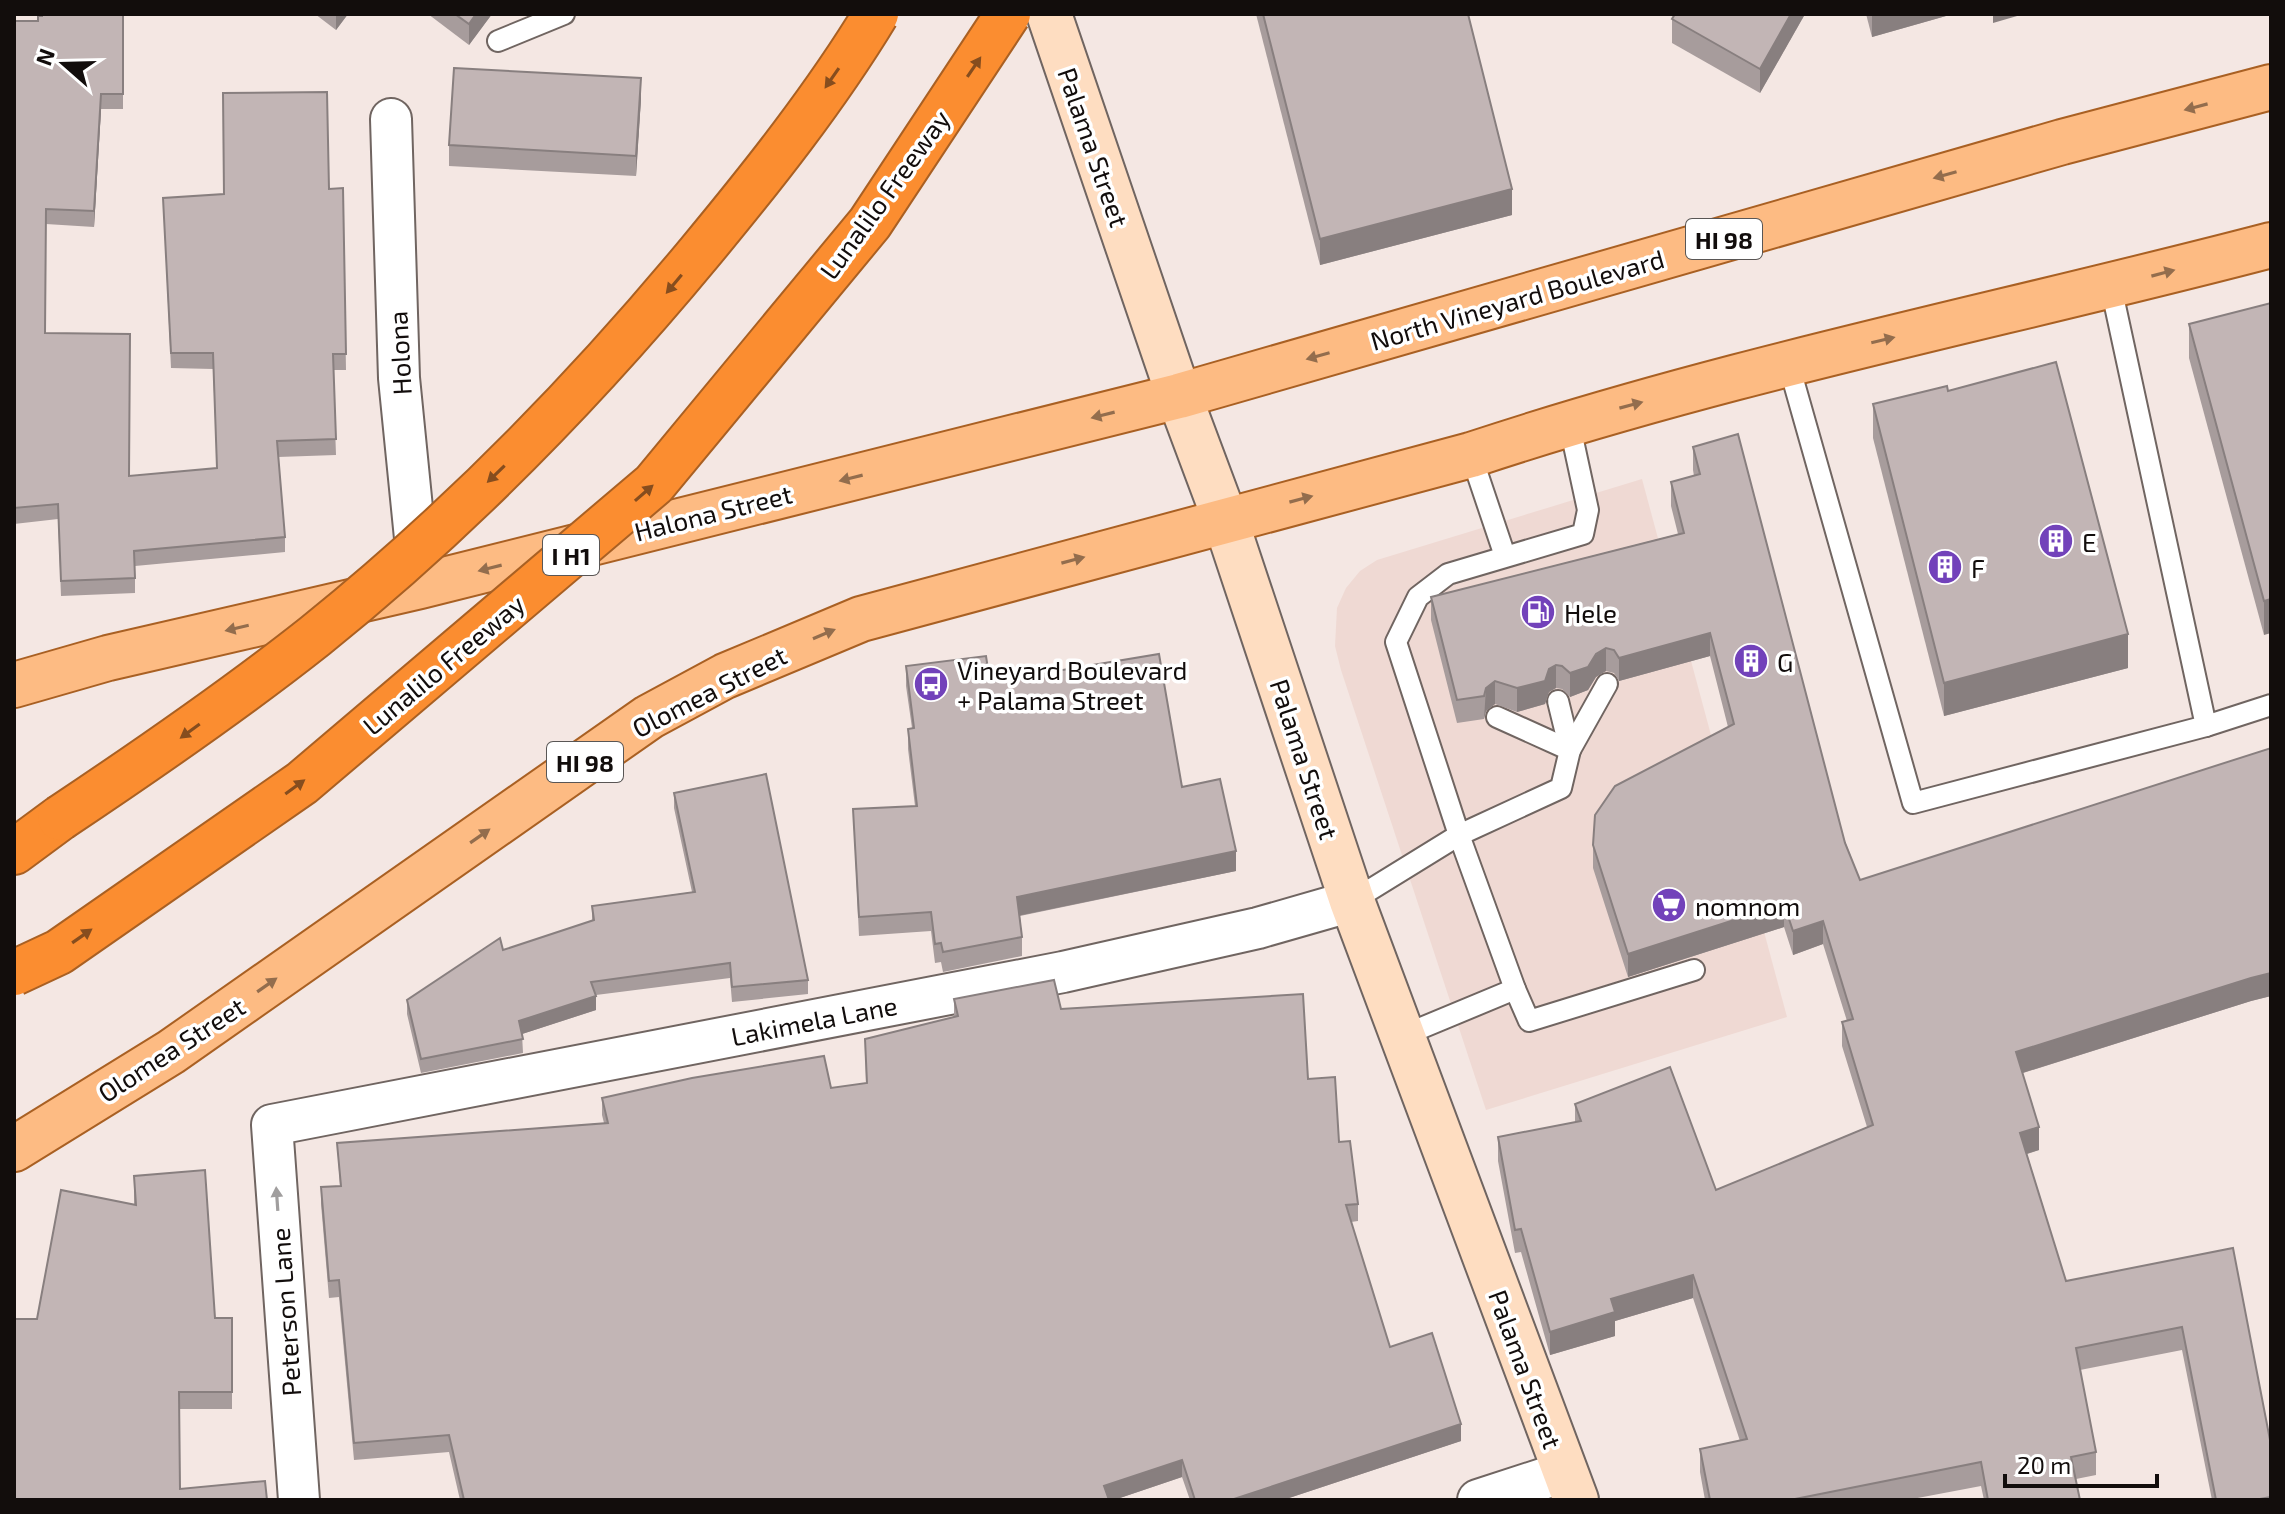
<svg xmlns="http://www.w3.org/2000/svg" width="2285" height="1514" font-family="'Exo 2',sans-serif">
  <style>
    .built { fill: #efd9d3 }
    .lines { fill: none; stroke-linecap: round; stroke-linejoin: round }
    .lane-casing { stroke: #706561; stroke-width: 24 }
    .street-casing { stroke: #706561; stroke-width: 44 }
    .secondary-casing { stroke: #706561; stroke-width: 48 }
    .primary-casing { stroke: #a96023; stroke-width: 48 }
    .highway-casing { stroke: #a96023; stroke-width: 48 }
    .lane { stroke: #fff; stroke-width: 20 }
    .street { stroke: #fff; stroke-width: 40 }
    .secondary { stroke: #feddc1; stroke-width: 44 }
    .primary { stroke: #fdbb83; stroke-width: 44 }
    .highway { stroke: #fb8d30; stroke-width: 44 }
    .highway-bridge-casing { stroke: #a96023; stroke-width: 48; stroke-linecap: butt }
    .highway-bridge { stroke: #fb8d30; stroke-width: 44 }
    .wall { fill: #a79c9c }
    .shaded-wall { fill: #887f7f }
    .building { fill: #c2b5b5; stroke: #887f7f; stroke-width: 2 }
    .oneway { fill: #864d1e }
    .oneway2 { fill: #936d4d }
    .oneway3 { fill: #a09e9e }
    .labels { text-anchor: middle; dominant-baseline: central; stroke-width: 7; stroke-linejoin: round; paint-order: stroke }
    .shield { fill: #fff; stroke: #595655; stroke-width: 2 }
    .shield-label { font-size: 24px; font-weight: bold; fill: #120d0c }
    .street-label { font-size: 26px; fill: #120d0c; stroke: #fff }
    .poi-label { font-size: 26px; fill: #120d0c; stroke: #fff; text-anchor: start }
  </style>
  <rect width="100%" height="100%" fill="#f4e7e3"/>
  <polygon class="built" points="1642,479 1787,1017 1486,1110 1341,670 1335,646 1337,608 1346,588 1360,571 1377,560"/>
  <g class="lines">
    <g class="lane-casing">
      <g id="lane">
        <polyline points="498,41 564,14"/>
        <polyline points="1788,362 1913,803 2206,726 2111,287"/>
        <polyline points="1471,455 1505,556"/>
        <polyline points="1558,701 1570,750"/>
        <polyline points="2206,726 2271,705"/>
        <polyline points="1570,750 1607,684"/>
        <polyline points="1352,901 1459,835 1561,788 1570,750 1497,717"/>
        <polyline points="1515,989 1529,1021 1694,970"/>
        <polyline points="1402,1036 1515,989 1459,835 1396,642 1418,597 1448,574 1583,534 1588,510 1569,422"/>
      </g>
    </g>
    <g class="street-casing">
      <g id="street">
        <polyline points="391,119 399,378 419,578"/>
        <polyline points="299,1500 272,1125 1063,972 1258,928 1352,901"/>
        <polyline points="1478,1500 1564,1472"/>
      </g>
    </g>
    <g class="secondary-casing">
      <polyline id="secondary" points="1049,14 1179,396 1225,519 1352,901 1576,1500"/>
    </g>
    <g class="primary-casing">
      <g id="primary">
        <polyline points="14,685 108,658 420,586 1179,396 2062,142 2271,87"/>
        <path d="M14 1149 171 1052 649 717 725 676 861 619 1471 455C1733 368 2004 315 2271 245"/>
      </g>
    </g>
    <g class="highway-casing">
      <polyline id="highway" points="14,852 60,818"/>
    </g>
    <use href="#lane" class="lane"/>
    <use href="#street" class="street"/>
    <use href="#secondary" class="secondary"/>
    <use href="#primary" class="primary"/>
    <use href="#highway" class="highway"/>
    <g class="highway-bridge-casing">
      <g id="highway-bridge">
        <path d="M60 818C147 760 233 701 315 636 457 522 584 392 700 252 763 176 825 98 876 14"/>
        <polyline points="14,973 59,952 302,783 654,484 870,223 1008,14"/>
      </g>
    </g>
    <use href="#highway-bridge" class="highway-bridge"/>
  </g>
  <g class="wall">
    <polygon points="123,14 123,109 101,109 94,227 46,224 45,333 129,476 217,468 213,369 171,368 163,198 343,188 346,370 333,370 336,455 278,457 285,537 285,552 135,566 135,593 61,596 58,519 14,524 14,21 38,21"/>
    <polygon points="315,14 348,14 336,30"/>
    <polygon points="428,14 492,14 469,45"/>
    <polygon points="1256,14 1468,14 1512,215 1320,265"/>
    <polygon points="1805,14 1760,93 1672,43 1672,19"/>
    <polygon points="1866,14 1953,14 1872,37"/>
    <polygon points="641,99 636,176 449,166 449,145"/>
    <polygon points="2271,303 2264,635 2189,358 2189,324"/>
    <polygon points="1948,391 2128,668 1944,716 1873,438 1873,404"/>
    <polygon points="1693,447 1860,880 2271,748 2271,996 2251,1001 2023,1073 2039,1150 2027,1154 2066,1281 2233,1248 2271,1445 2271,1500 2212,1500 2182,1350 2080,1370 2096,1452 2096,1475 2076,1479 2080,1500 1984,1500 1981,1486 1907,1500 1705,1500 1700,1472 1700,1449 1740,1441 1693,1298 1615,1321 1615,1336 1550,1355 1521,1252 1515,1253 1498,1161 1498,1137 1575,1122 1575,1104 1716,1190 1867,1127 1842,1046 1842,1022 1847,1021 1823,944 1793,955 1784,927 1628,977 1593,868 1593,845 1728,727 1710,656 1619,681 1614,673 1606,671 1596,677 1588,690 1570,697 1562,689 1556,688 1549,692 1545,704 1517,712 1495,704 1486,711 1484,719 1457,723 1431,620 1431,597 1678,534 1671,506 1671,482 1694,476 1693,470"/>
    <polygon points="906,666 990,682 1182,787 1236,871 1020,916 1022,937 1022,956 943,972 941,962 935,963 931,931 859,936 853,809 915,806 908,749 908,729 912,728 906,686"/>
    <polygon points="674,793 808,980 808,994 732,1002 730,978 596,995 596,1010 522,1034 523,1053 421,1073 407,1014 407,1000 503,950 592,921 592,906 692,892 674,808"/>
    <polygon points="954,999 1061,1009 1308,1079 1339,1142 1358,1204 1358,1221 1351,1222 1390,1347 1461,1441 1283,1500 1190,1500 1182,1477 1114,1500 460,1500 449,1452 354,1460 339,1297 329,1298 321,1204 321,1187 340,1186 337,1143 604,1123 602,1115 602,1098 831,1088 866,1083 865,1039 954,1017"/>
    <polygon points="134,1176 215,1318 232,1318 232,1409 180,1409 180,1489 14,1500 37,1319 134,1204"/>
  </g>
  <g class="shaded-wall">
    <polygon points="336,14 348,14 336,30"/>
    <polygon points="476,14 492,14 469,45 469,24"/>
    <polygon points="1791,14 1805,14 1760,93 1760,69"/>
    <polygon points="1872,14 1953,14 1872,37"/>
    <polygon points="1993,14 2024,14 1993,23"/>
    <polygon points="641,78 641,99 636,176 636,156"/>
    <polygon points="101,94 101,109 94,227 94,211"/>
    <polygon points="1512,189 1512,215 1320,265 1320,239"/>
    <polygon points="2271,599 2271,633 2264,635 2264,601"/>
    <polygon points="1710,633 1710,656 1619,681 1619,658"/>
    <polygon points="2128,634 2128,668 1944,716 1944,683"/>
    <polygon points="1606,648 1606,671 1596,677 1588,690 1570,697 1570,673"/>
    <polygon points="1556,665 1556,688 1549,692 1545,704 1517,712 1517,688"/>
    <polygon points="1495,681 1495,704 1486,711 1484,719 1486,688"/>
    <polygon points="1236,851 1236,871 1017,916 1017,897"/>
    <polygon points="1784,904 1784,927 1628,977 1628,954"/>
    <polygon points="1823,921 1823,944 1793,955 1793,931"/>
    <polygon points="2271,973 2271,996 2251,1001 2016,1075 2016,1052 2251,978"/>
    <polygon points="596,996 596,1010 519,1035 519,1021"/>
    <polygon points="2039,1127 2039,1150 2020,1156 2020,1133"/>
    <polygon points="1693,1275 1693,1298 1615,1321 1615,1336 1550,1355 1550,1332 1611,1299"/>
    <polygon points="1461,1424 1461,1441 1283,1500 1231,1500"/>
    <polygon points="1182,1460 1182,1477 1114,1500 1104,1500 1104,1486"/>
  </g>
  <g class="building">
    <polygon points="42,14 123,14 123,94 101,94 94,211 46,209 45,333 130,334 129,476 217,468 213,353 171,353 163,198 224,194 223,93 327,92 329,189 343,188 346,354 333,354 336,439 277,441 285,537 134,551 135,578 61,581 58,504 14,508 14,21 38,21 38,16 42,16"/>
    <polygon points="455,14 476,14 469,24"/>
    <polygon points="1263,14 1468,14 1512,189 1320,239"/>
    <polygon points="1675,14 1791,14 1760,69 1672,19"/>
    <polygon points="454,68 641,78 636,156 449,145"/>
    <polygon points="2271,303 2271,599 2264,601 2189,324"/>
    <polygon points="2056,362 2128,634 1944,683 1873,404 1947,386 1948,391"/>
    <polygon points="1738,434 1845,843 1860,880 2271,748 2271,973 2251,978 2016,1052 2039,1127 2020,1133 2066,1281 2233,1248 2271,1445 2271,1497 2254,1500 2216,1500 2182,1327 2076,1348 2096,1452 2071,1457 2080,1500 1988,1500 1981,1462 1790,1500 1710,1500 1700,1449 1747,1439 1693,1275 1611,1299 1615,1312 1550,1332 1521,1229 1515,1230 1498,1137 1581,1121 1575,1104 1670,1067 1716,1190 1873,1125 1842,1022 1853,1019 1823,921 1793,931 1784,904 1628,954 1593,845 1595,815 1615,786 1734,724 1710,633 1619,658 1614,650 1606,648 1596,654 1588,667 1570,673 1562,666 1556,665 1549,669 1545,681 1517,688 1495,681 1486,688 1484,696 1457,700 1431,597 1684,533 1671,482 1700,474 1693,447"/>
    <polygon points="1159,654 1182,787 1220,779 1236,851 1017,897 1022,937 943,952 941,943 935,944 931,912 859,917 853,809 917,806 908,729 914,728 906,666 986,656 990,682"/>
    <polygon points="766,774 808,980 732,987 730,963 591,982 596,996 519,1021 523,1039 421,1059 407,1000 500,938 503,950 594,920 592,906 695,892 674,793"/>
    <polygon points="1054,980 1061,1009 1303,994 1308,1079 1335,1077 1339,1142 1350,1141 1358,1204 1346,1205 1390,1347 1432,1333 1461,1424 1231,1500 1195,1500 1182,1460 1104,1486 1109,1500 464,1500 449,1435 354,1443 339,1280 329,1281 321,1187 341,1186 337,1143 608,1123 602,1098 692,1078 824,1056 831,1088 867,1083 865,1039 958,1016 954,999"/>
    <polygon points="205,1170 215,1318 232,1318 232,1392 179,1392 180,1489 265,1481 267,1500 14,1500 14,1319 37,1319 61,1190 136,1205 134,1176"/>
  </g>
  <defs><path id="oneway-solid" d="M-6-.8H1V-3.2L6.5 0L1 3.2V.8H-6Z" transform="scale(2)"/></defs>
  <g class="oneway">
    <use href="#oneway-solid" transform="translate(974 67) rotate(-56)"/>
    <use href="#oneway-solid" transform="translate(832 78) rotate(125)"/>
    <use href="#oneway-solid" transform="translate(674 284) rotate(130)"/>
    <use href="#oneway-solid" transform="translate(496 474) rotate(136)"/>
    <use href="#oneway-solid" transform="translate(644 493) rotate(-41)"/>
    <use href="#oneway-solid" transform="translate(190 731) rotate(144)"/>
    <use href="#oneway-solid" transform="translate(295 787) rotate(-36)"/>
    <use href="#oneway-solid" transform="translate(82 936) rotate(-35)"/>
  </g>
  <g class="oneway2">
    <use href="#oneway-solid" transform="translate(2196 107) rotate(165)"/>
    <use href="#oneway-solid" transform="translate(1945 175) rotate(164)"/>
    <use href="#oneway-solid" transform="translate(2163 273) rotate(-15)"/>
    <use href="#oneway-solid" transform="translate(1883 340) rotate(-13)"/>
    <use href="#oneway-solid" transform="translate(1318 356) rotate(164)"/>
    <use href="#oneway-solid" transform="translate(1631 405) rotate(-15)"/>
    <use href="#oneway-solid" transform="translate(1103 415) rotate(166)"/>
    <use href="#oneway-solid" transform="translate(851 478) rotate(166)"/>
    <use href="#oneway-solid" transform="translate(1301 499) rotate(-15)"/>
    <use href="#oneway-solid" transform="translate(1073 560) rotate(-15)"/>
    <use href="#oneway-solid" transform="translate(490 568) rotate(166)"/>
    <use href="#oneway-solid" transform="translate(237 628) rotate(167)"/>
    <use href="#oneway-solid" transform="translate(824 634) rotate(-23)"/>
    <use href="#oneway-solid" transform="translate(480 836) rotate(-35)"/>
    <use href="#oneway-solid" transform="translate(267 985) rotate(-35)"/>
  </g>
  <use class="oneway3" href="#oneway-solid" transform="translate(277 1199) rotate(-94)"/>
  <defs>
    <g id="building-disc" transform="scale(1.8)"><circle r="9.5" fill="#7242ba" stroke="#fff"/><path d="M-4-6H4V6H1V3H-1V6H-4ZM-2.5-4.3h1.7v1.8h-1.7ZM.8-4.3h1.7v1.8H.8ZM-2.5-1h1.7V.8h-1.7ZM.8-1h1.7V.8H.8Z" fill="#fff"/></g>
    <g id="fuel-disc" transform="scale(1.8)"><circle r="9.5" fill="#7242ba" stroke="#fff"/><path d="M-5.5-6h7V0h2V4h1.3V-2.5L3-4.5l.8-.8L6-3V5H2.5V1h-1V6h-7ZM-4.2-4.7v3.2H.2V-4.7Z" fill="#fff"/></g>
    <g id="bus-disc" transform="scale(1.8)"><circle r="9.5" fill="#7242ba" stroke="#fff"/><path d="M-5-6H5V4H4V6H2V4H-2V6H-4V4H-5ZM-3.5-4V0h7V-4ZM-3.5 1.2v1.5H-2V1.2ZM2 1.2v1.5H3.5V1.2Z" fill="#fff"/></g>
    <g id="supermarket-disc" transform="scale(1.8)"><circle r="9.5" fill="#7242ba" stroke="#fff"/><path d="M-6-5.5h2.5l.6 2H6L4.5 2H-2.5L-4.4-4H-6ZM-1.5 3.2a1.3 1.3 0 1 0 .1 0ZM3 3.2a1.3 1.3 0 1 0 .1 0Z" fill="#fff"/></g>
  </defs>
  <g fill-rule="evenodd">
    <use href="#building-disc" x="2056" y="541"/>
    <use href="#building-disc" x="1945" y="567"/>
    <use href="#fuel-disc" x="1538" y="612"/>
    <use href="#building-disc" x="1751" y="661"/>
    <use href="#bus-disc" x="931" y="684"/>
    <use href="#supermarket-disc" x="1669" y="905"/>
  </g>
  <g class="labels">
    <g class="shield">
      <rect x="1686" y="219" width="76" height="40" rx="6"/>
      <rect x="543" y="535" width="56" height="40" rx="6"/>
      <rect x="547" y="742" width="76" height="40" rx="6"/>
    </g>
    <g class="shield-label">
      <text x="1724" y="239">HI 98</text>
      <text x="571" y="555">I H1</text>
      <text x="585" y="762">HI 98</text>
    </g>
    <g class="street-label">
      <text transform="translate(1094 147) rotate(71)">Palama Street</text>
      <text transform="translate(884 194) rotate(-54)">Lunalilo Freeway</text>
      <text transform="translate(1517 299) rotate(-16)">North Vineyard Boulevard</text>
      <text transform="translate(399 353) rotate(-93)">Holona</text>
      <text transform="translate(713 512) rotate(-14)">Halona Street</text>
      <text transform="translate(443 664) rotate(-40)">Lunalilo Freeway</text>
      <text transform="translate(709 691) rotate(-27)">Olomea Street</text>
      <text transform="translate(1305 759) rotate(72)">Palama Street</text>
      <text transform="translate(814 1020) rotate(-11)">Lakimela Lane</text>
      <text transform="translate(171 1049) rotate(-33)">Olomea Street</text>
      <text transform="translate(285 1312) rotate(-94)">Peterson Lane</text>
      <text transform="translate(1526 1369) rotate(70)">Palama Street</text>
    </g>
    <g class="poi-label">
      <text x="2082" y="541">E</text>
      <text x="1971" y="567">F</text>
      <text x="1564" y="612">Hele</text>
      <text x="1777" y="661">G</text>
      <text x="957" y="669">Vineyard Boulevard<tspan x="957" dy="30">+ Palama Street</tspan></text>
      <text x="1695" y="905">nomnom</text>
    </g>
  </g>
  <rect width="2285" height="1514" fill="none" stroke="#120d0c" stroke-width="32"/>
  <g transform="translate(64 64) rotate(290)" stroke="#ffffff" stroke-width="6" paint-order="stroke">
  <path d="M0-6L14 30L0 20L-14 30Z" fill="#120d0c"/>
  <text y="-12" font-size="22" font-weight="bold" text-anchor="middle" fill="#120d0c">N</text>
  </g>
  <path d="M2005 1474v12h152v-12" fill="none" stroke="#120d0c" stroke-width="4"/>
  <text x="2017" y="1474" font-size="24" fill="#120d0c" stroke="#ffffff" stroke-width="6" paint-order="stroke">20 m</text>
</svg>
